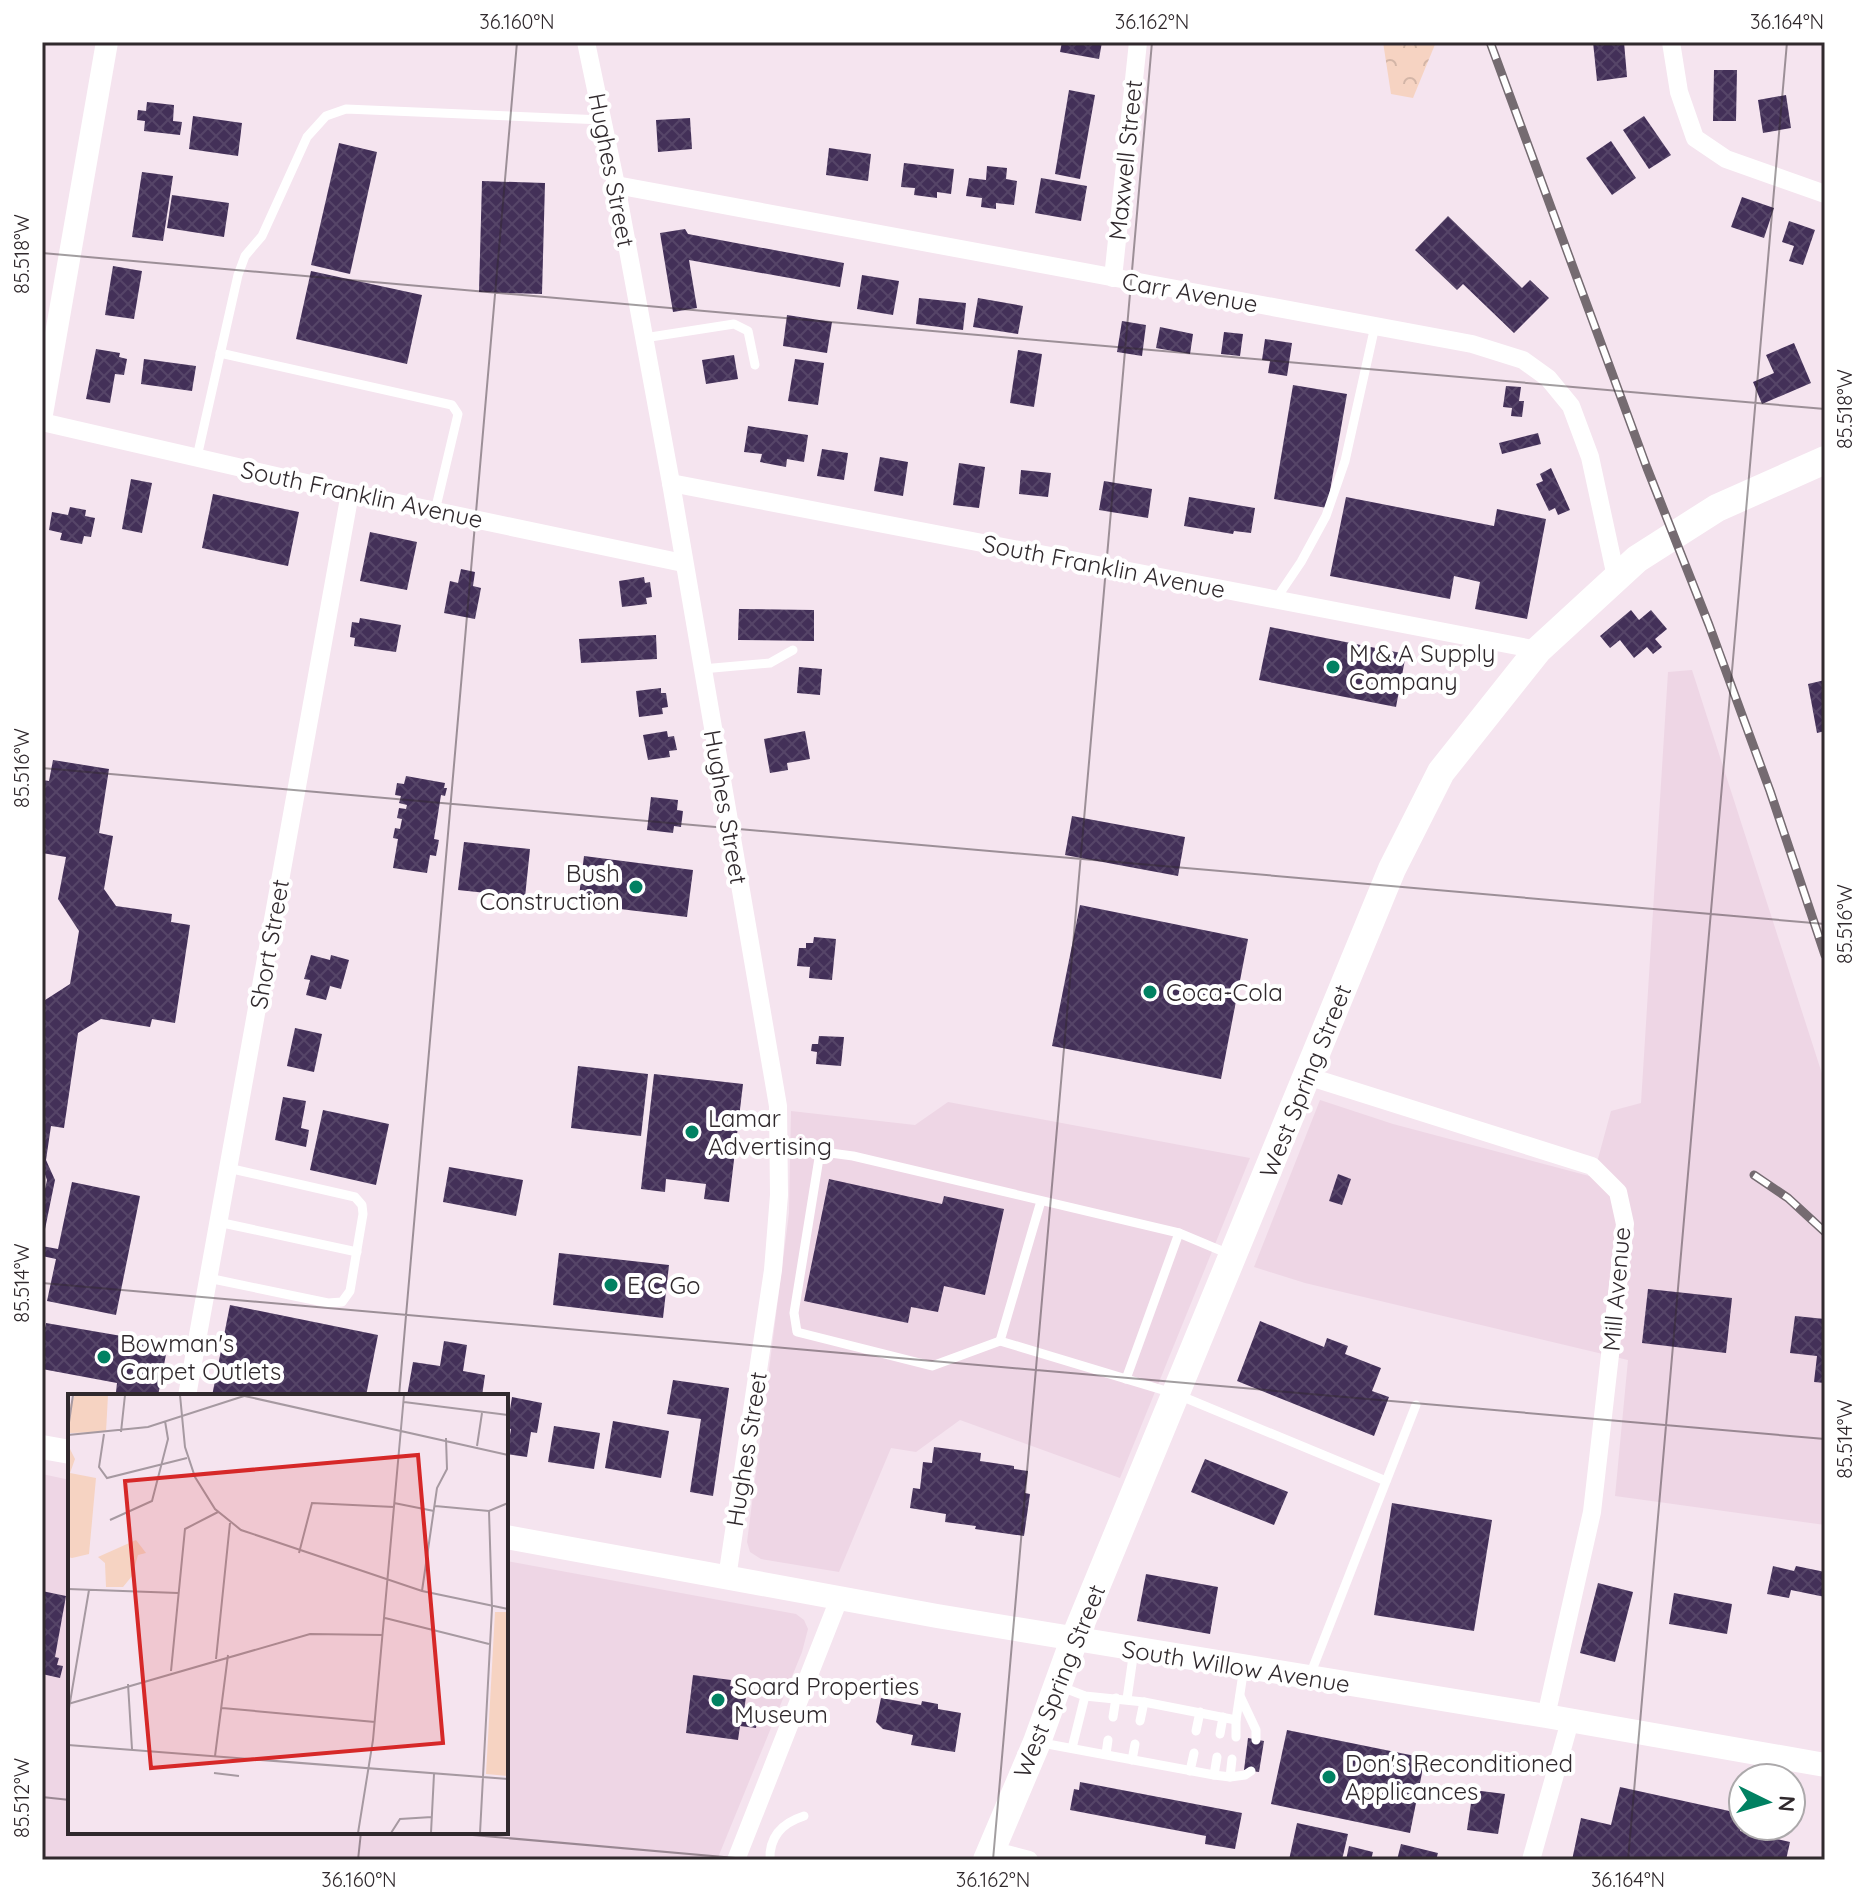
<svg xmlns="http://www.w3.org/2000/svg" width="1867" height="1902" font-family="Quicksand,sans-serif">
  <style>
    .built { fill: #eed6e5 }
    .forest { fill: url(#forest-crowns) }
    .building { fill: url(#building-cross-hatch) }
    .lines { fill: none; stroke-linecap: round; stroke-linejoin: round }
    .service { stroke: #fff; stroke-width: 9 }
    .minor { stroke: #fff; stroke-width: 18 }
    .tertiary { stroke: #fff; stroke-width: 22 }
    .secondary { stroke: #fff; stroke-width: 24 }
    .primary { stroke: #fff; stroke-width: 28 }
    .rail-casing { stroke: #756b71; stroke-width: 9 }
    .rail { stroke: #fff; stroke-width: 6; stroke-dasharray: 18; stroke-linecap: butt }
    .ticks { fill: none; stroke: #30292d; stroke-width: 2; stroke-opacity: 0.45 }
    .poi-dot { fill: #018162; stroke: #fff; stroke-width: 3 }
    .labels { text-anchor: middle; dominant-baseline: central; stroke-width: 8; stroke-linejoin: round; paint-order: stroke }
    .street-label { font-size: 24px; fill: #30292d; stroke: #fff }
    .poi-label { font-size: 24px; fill: #30292d; stroke: #fff; text-anchor: start }
    .inset-road { fill: none; stroke: #a699a1; stroke-width: 2 }
    .view { fill: #d62828; fill-opacity: 0.15; stroke: #d62828; stroke-width: 4 }
    .inset-edge { fill: none; stroke: #30292d; stroke-width: 4 }
    .neatline { fill: none; stroke: #30292d; stroke-width: 3 }
    .ticks-label { font-size: 20px; text-anchor: middle; fill: #30292d }
  </style>
  <defs>
    <pattern id="forest-crowns" width="20" height="18" patternUnits="userSpaceOnUse" patternTransform="scale(2)"><rect width="20" height="18" fill="#f6d3c2"/><path d="M2 6a3 3 0 1 1 6 0M12 15a3 3 0 1 1 6 0" fill="none" stroke="#d3b5a7"/></pattern>
    <pattern id="building-cross-hatch" width="8" height="8" patternUnits="userSpaceOnUse" patternTransform="scale(2)"><rect width="8" height="8" fill="#433058"/><path d="M0 0l8 8M0 8l8-8" fill="none" stroke="#564568"/></pattern>
  </defs>
  <rect width="100%" height="100%" fill="#f5e4ef"/>
  <g class="built">
    <polygon points="1692,670 1825,1083 1825,1525 1615,1496 1628,1360 1305,1283 1254,1267 1320,1100 1393,1124 1593,1177 1611,1111 1641,1103 1668,672"/>
    <polygon points="948,1102 1250,1158 1120,1478 960,1420 916,1452 891,1448 839,1572 761,1559 750,1552 747,1542 789,1213 791,1111 915,1125"/>
    <polygon points="42,1474 70,1480 70,1832 506,1832 506,1561 796,1614 804,1620 808,1629 802,1652 717,1860 42,1860"/>
  </g>
  <polygon class="forest" points="1383,42 1436,42 1413,98 1391,94"/>
  <g class="building">
    <polygon points="1062,42 1102,42 1099,59 1060,52"/>
    <polygon points="1593,42 1624,42 1627,77 1597,81"/>
    <polygon points="1714,70 1737,70 1736,121 1713,121"/>
    <polygon points="1069,90 1095,95 1080,179 1055,174"/>
    <polygon points="1786,95 1791,128 1763,133 1758,100"/>
    <polygon points="147,102 174,105 173,121 182,122 180,135 144,131 145,121 137,120 138,110 146,111"/>
    <polygon points="193,116 242,123 238,156 189,149"/>
    <polygon points="1644,116 1671,155 1649,169 1623,130"/>
    <polygon points="690,118 692,149 658,152 656,120"/>
    <polygon points="1611,141 1636,178 1612,195 1586,158"/>
    <polygon points="339,143 377,152 350,274 311,265"/>
    <polygon points="829,148 871,154 868,181 826,175"/>
    <polygon points="904,163 954,169 951,194 937,192 937,198 914,195 915,188 901,187"/>
    <polygon points="987,166 1007,168 1006,179 1017,181 1014,205 996,203 996,209 981,207 982,198 966,196 969,178 986,180"/>
    <polygon points="142,172 173,176 163,241 132,237"/>
    <polygon points="1041,178 1087,186 1081,221 1035,213"/>
    <polygon points="482,181 545,183 542,294 479,292"/>
    <polygon points="172,195 229,203 224,237 167,228"/>
    <polygon points="1742,197 1774,208 1764,238 1731,227"/>
    <polygon points="1448,216 1522,288 1530,280 1549,298 1514,333 1463,284 1457,290 1415,250"/>
    <polygon points="1789,221 1815,230 1803,265 1789,261 1794,246 1782,242"/>
    <polygon points="685,229 688,234 844,263 840,287 689,260 697,308 673,312 660,233"/>
    <polygon points="113,266 142,271 134,319 105,315"/>
    <polygon points="311,271 422,295 407,364 296,339"/>
    <polygon points="862,275 899,281 893,315 857,309"/>
    <polygon points="919,298 966,303 963,330 916,324"/>
    <polygon points="978,298 1023,306 1018,334 973,327"/>
    <polygon points="787,315 832,322 827,353 783,346"/>
    <polygon points="1122,321 1146,325 1142,356 1117,352"/>
    <polygon points="1160,327 1193,334 1190,354 1156,348"/>
    <polygon points="1224,332 1243,334 1240,356 1221,354"/>
    <polygon points="1265,339 1292,343 1287,376 1268,373 1270,361 1262,360"/>
    <polygon points="1794,343 1811,383 1762,404 1753,382 1774,373 1766,355"/>
    <polygon points="96,349 120,353 119,357 127,359 124,375 115,374 110,403 86,399"/>
    <polygon points="1018,350 1042,354 1034,407 1010,403"/>
    <polygon points="734,355 738,379 706,384 702,360"/>
    <polygon points="144,359 196,366 192,391 141,384"/>
    <polygon points="795,359 824,363 818,405 788,401"/>
    <polygon points="1293,385 1347,394 1327,508 1274,499"/>
    <polygon points="1506,386 1521,387 1519,401 1524,401 1522,417 1511,416 1512,408 1503,407"/>
    <polygon points="748,426 808,435 804,462 787,459 786,467 760,462 762,454 744,452"/>
    <polygon points="1538,433 1541,444 1502,454 1499,443"/>
    <polygon points="822,449 848,453 844,480 817,476"/>
    <polygon points="880,457 908,462 903,496 874,491"/>
    <polygon points="959,463 985,467 979,508 953,505"/>
    <polygon points="1551,468 1570,510 1558,515 1555,508 1549,511 1536,484 1543,481 1540,474"/>
    <polygon points="1021,470 1051,473 1048,497 1019,494"/>
    <polygon points="131,479 152,483 142,533 122,529"/>
    <polygon points="1104,481 1152,489 1148,518 1099,510"/>
    <polygon points="213,494 299,512 288,566 202,548"/>
    <polygon points="1189,497 1255,508 1251,533 1234,531 1233,534 1184,526"/>
    <polygon points="1346,497 1494,526 1497,509 1546,519 1527,619 1475,609 1480,582 1454,576 1450,599 1330,576"/>
    <polygon points="70,507 86,510 85,516 95,518 91,537 84,536 82,544 60,540 62,533 49,530 52,512 68,515"/>
    <polygon points="370,532 417,542 407,590 360,581"/>
    <polygon points="461,569 475,572 473,586 481,588 475,619 444,613 450,581 458,583"/>
    <polygon points="644,577 645,583 650,582 652,597 646,598 647,604 622,607 619,581"/>
    <polygon points="739,609 814,610 814,641 738,640"/>
    <polygon points="1631,610 1639,620 1651,610 1667,629 1655,639 1662,647 1653,654 1647,647 1634,658 1620,640 1610,648 1600,636"/>
    <polygon points="360,618 401,625 396,652 354,646 355,638 350,637 352,622 359,623"/>
    <polygon points="1270,627 1406,654 1396,707 1259,680"/>
    <polygon points="656,635 657,659 581,663 579,639"/>
    <polygon points="799,667 822,669 820,695 797,693"/>
    <polygon points="1825,680 1825,731 1817,733 1808,684"/>
    <polygon points="661,688 661,693 666,693 668,707 662,708 663,714 639,717 636,691"/>
    <polygon points="667,731 668,737 674,736 677,750 669,751 670,757 648,760 643,735"/>
    <polygon points="805,731 810,759 787,763 788,770 770,773 764,739"/>
    <polygon points="53,760 109,769 99,833 113,836 104,889 116,906 172,914 171,922 190,925 175,1023 152,1019 150,1027 101,1019 78,1033 64,1128 51,1126 46,1160 55,1180 43,1239 42,1202 47,1180 42,1166 42,1002 70,984 79,931 58,899 66,857 42,853 42,780 49,781"/>
    <polygon points="406,776 445,783 444,788 447,788 445,796 441,795 434,839 439,840 436,856 430,855 427,873 393,868 398,839 393,838 395,828 400,829 402,819 397,818 399,808 406,809 407,805 399,803 401,796 395,795 397,783 404,784"/>
    <polygon points="651,797 678,800 677,810 683,811 681,827 674,826 673,833 647,830"/>
    <polygon points="1072,816 1185,837 1178,876 1065,855"/>
    <polygon points="464,842 530,849 525,897 458,890"/>
    <polygon points="584,856 693,870 687,917 578,904"/>
    <polygon points="1080,905 1248,939 1221,1079 1052,1046"/>
    <polygon points="814,937 836,939 832,980 809,978 810,967 797,966 799,948 806,948 806,943 813,943"/>
    <polygon points="311,955 330,960 331,955 349,960 341,989 330,986 326,1000 306,995 310,980 304,979"/>
    <polygon points="295,1028 322,1034 314,1072 287,1066"/>
    <polygon points="819,1036 844,1037 841,1066 816,1064 817,1052 811,1051 812,1044 818,1044"/>
    <polygon points="578,1066 648,1074 641,1136 571,1128"/>
    <polygon points="654,1074 743,1084 729,1202 704,1199 706,1184 666,1179 665,1192 641,1189"/>
    <polygon points="283,1097 306,1101 301,1128 309,1130 306,1147 275,1140"/>
    <polygon points="323,1110 389,1124 376,1185 310,1170"/>
    <polygon points="449,1167 523,1180 516,1216 443,1202"/>
    <polygon points="1338,1174 1351,1179 1342,1205 1329,1201"/>
    <polygon points="829,1179 942,1204 944,1196 1004,1209 985,1295 944,1286 938,1312 911,1307 908,1323 804,1301"/>
    <polygon points="72,1182 140,1196 116,1315 47,1301 56,1259 42,1256 42,1246 58,1249"/>
    <polygon points="559,1253 669,1265 663,1318 553,1305"/>
    <polygon points="1648,1289 1732,1298 1726,1353 1642,1343"/>
    <polygon points="230,1305 378,1335 366,1396 212,1396"/>
    <polygon points="1795,1316 1825,1319 1825,1383 1814,1382 1817,1356 1790,1353"/>
    <polygon points="1260,1321 1324,1347 1327,1338 1348,1346 1345,1354 1381,1368 1372,1391 1389,1397 1374,1436 1237,1381"/>
    <polygon points="46,1323 168,1344 158,1396 140,1396 116,1392 117,1383 42,1369 42,1342"/>
    <polygon points="444,1341 467,1345 463,1371 485,1375 482,1396 407,1396 413,1362 440,1366"/>
    <polygon points="673,1380 729,1388 713,1496 690,1492 701,1419 667,1414"/>
    <polygon points="512,1397 542,1403 537,1433 531,1432 527,1457 507,1454 511,1429 507,1428"/>
    <polygon points="613,1421 669,1431 661,1478 605,1468"/>
    <polygon points="554,1426 600,1433 594,1469 548,1462"/>
    <polygon points="934,1447 981,1453 980,1461 1014,1466 1014,1469 1028,1471 1025,1493 1030,1494 1024,1536 975,1529 976,1526 945,1522 946,1514 910,1508 913,1488 920,1489 923,1462 932,1463"/>
    <polygon points="1205,1459 1288,1492 1274,1525 1191,1492"/>
    <polygon points="1392,1503 1492,1520 1474,1631 1374,1615"/>
    <polygon points="1773,1566 1794,1571 1796,1566 1825,1572 1825,1597 1791,1590 1789,1598 1767,1594"/>
    <polygon points="1146,1574 1218,1587 1210,1634 1137,1621"/>
    <polygon points="1598,1583 1633,1592 1615,1662 1580,1653"/>
    <polygon points="42,1591 66,1596 55,1657 59,1658 57,1665 63,1666 60,1678 42,1674"/>
    <polygon points="1674,1593 1732,1604 1727,1634 1669,1624"/>
    <polygon points="693,1675 731,1680 730,1686 747,1688 744,1712 758,1714 756,1728 740,1726 738,1740 686,1733"/>
    <polygon points="881,1698 921,1705 922,1701 938,1704 938,1709 961,1713 955,1752 911,1745 913,1735 883,1729 876,1722"/>
    <polygon points="1287,1730 1425,1758 1410,1833 1271,1804"/>
    <polygon points="1248,1738 1264,1741 1259,1772 1244,1770"/>
    <polygon points="1080,1782 1242,1813 1235,1849 1205,1844 1206,1836 1070,1810 1074,1789 1079,1790"/>
    <polygon points="1620,1787 1743,1814 1740,1831 1790,1842 1786,1860 1572,1860 1581,1818 1611,1825"/>
    <polygon points="1473,1790 1505,1794 1498,1834 1467,1830"/>
    <polygon points="1297,1823 1348,1834 1342,1860 1289,1860"/>
    <polygon points="1401,1844 1438,1853 1436,1860 1397,1860"/>
    <polygon points="1349,1846 1373,1852 1371,1860 1346,1860"/>
  </g>
  <g class="lines">
    <g class="service">
      <polyline points="644,338 734,324 748,331 755,365"/>
      <polyline points="220,353 452,405 458,414 435,511"/>
      <polyline points="197,457 238,275 245,256 262,236 307,137 326,116 346,109 603,120"/>
      <polyline points="1276,599 1301,562 1326,516 1345,461 1375,326"/>
      <polyline points="702,669 770,663 793,650"/>
      <polyline points="778,1146 853,1156 1179,1233 1229,1254"/>
      <polyline points="820,1152 794,1313 797,1332 932,1366 1000,1341 1176,1394 1386,1481"/>
      <polyline points="218,1222 357,1252"/>
      <polyline points="208,1278 328,1303 342,1302 350,1291 363,1214 362,1205 355,1197 228,1168"/>
      <polyline points="1000,1341 1041,1201"/>
      <polyline points="1126,1379 1179,1233"/>
      <polyline points="1310,1675 1416,1405"/>
      <polyline points="1059,1686 1085,1696 1144,1702 1236,1720"/>
      <polyline points="1240,1696 1256,1730 1256,1740"/>
      <polyline points="1127,1699 1134,1650"/>
      <polyline points="1113,1717 1116,1698"/>
      <polyline points="1140,1721 1144,1702"/>
      <polyline points="1196,1731 1200,1712"/>
      <polyline points="1220,1734 1223,1717"/>
      <polyline points="1236,1737 1236,1720 1244,1667"/>
      <polyline points="1042,1743 1214,1775 1230,1777 1232,1759"/>
      <polyline points="1072,1748 1085,1696"/>
      <polyline points="1106,1754 1108,1740"/>
      <polyline points="1132,1760 1135,1744"/>
      <polyline points="1190,1771 1194,1753"/>
      <polyline points="1214,1775 1217,1757"/>
      <polyline points="1230,1777 1245,1775 1251,1771"/>
      <path d="M770 1860C769 1837 782 1823 804 1816"/>
    </g>
    <g class="minor">
      <polyline points="586,42 616,185 671,483 778,1106 779,1195 773,1270 727,1578"/>
      <polyline points="1671,42 1679,92 1695,138 1726,159 1825,194"/>
      <polyline points="616,185 1472,344 1523,360 1548,378 1571,406 1590,457 1616,577"/>
      <polyline points="1113,278 1138,42"/>
      <polyline points="42,422 350,493 683,563"/>
      <polyline points="671,483 1538,650"/>
      <polyline points="1307,1076 1592,1166 1618,1192 1625,1224 1592,1512 1546,1716"/>
      <polyline points="187,1396 350,493"/>
      <polyline points="991,1850 1029,1860"/>
      <polyline points="736,1860 839,1599"/>
      <polyline points="1531,1860 1570,1721"/>
    </g>
    <polyline class="tertiary" points="42,414 107,42"/>
    <g class="secondary">
      <polyline points="42,1447 70,1452"/>
      <polyline points="506,1537 937,1616 1546,1716 1825,1765"/>
    </g>
    <polyline class="primary" points="987,1860 1037,1742 1074,1640 1392,869 1441,772 1538,650 1637,559 1717,508 1825,460"/>
    <g class="rail-casing">
      <g id="rail">
        <polyline points="1490,42 1647,468 1709,625 1770,791 1825,955"/>
        <polyline points="1754,1175 1788,1198 1825,1232"/>
      </g>
    </g>
    <use href="#rail" class="rail"/>
  </g>
  <path class="ticks" d="M42 253 1825 409M42 768 1825 924M42 1283 1825 1439M399 1396 517 42M42 1797 70 1800M438 1832 758 1860M358 1860 361 1832M993 1860 1152 42M1628 1860 1787 42"/>
  <g class="poi-dot">
    <circle cx="1333" cy="667" r="8"/>
    <circle cx="636" cy="887" r="8"/>
    <circle cx="1150" cy="992" r="8"/>
    <circle cx="692" cy="1132" r="8"/>
    <circle cx="611" cy="1285" r="8"/>
    <circle cx="104" cy="1357" r="8"/>
    <circle cx="718" cy="1700" r="8"/>
    <circle cx="1329" cy="1777" r="8"/>
  </g>
  <g class="labels">
    <g class="street-label">
      <text transform="translate(1125 160) rotate(-84)">Maxwell Street</text>
      <text transform="translate(612 170) rotate(79)">Hughes Street</text>
      <text transform="translate(1190 292) rotate(10)">Carr Avenue</text>
      <text transform="translate(362 494) rotate(12)">South Franklin Avenue</text>
      <text transform="translate(1104 566) rotate(11)">South Franklin Avenue</text>
      <text transform="translate(726 807) rotate(80)">Hughes Street</text>
      <text transform="translate(269 944) rotate(-80)">Short Street</text>
      <text transform="translate(1305 1081) rotate(-68)">West Spring Street</text>
      <text transform="translate(1616 1289) rotate(-85)">Mill Avenue</text>
      <text transform="translate(746 1449) rotate(-81)">Hughes Street</text>
      <text transform="translate(1236 1666) rotate(9)">South Willow Avenue</text>
      <text transform="translate(1059 1681) rotate(-68)">West Spring Street</text>
    </g>
    <g class="poi-label">
      <text x="1349" y="653">M &amp; A Supply<tspan x="1349" dy="28">Company</tspan></text>
      <text x="620" y="873" text-anchor="end">Bush<tspan x="620" dy="28">Construction</tspan></text>
      <text x="1166" y="992">Coca-Cola</text>
      <text x="708" y="1118">Lamar<tspan x="708" dy="28">Advertising</tspan></text>
      <text x="627" y="1285">E C Go</text>
      <text x="120" y="1343">Bowman's<tspan x="120" dy="28">Carpet Outlets</tspan></text>
      <text x="734" y="1686">Soard Properties<tspan x="734" dy="28">Museum</tspan></text>
      <text x="1345" y="1763">Don's Reconditioned<tspan x="1345" dy="28">Applicances</tspan></text>
    </g>
  </g>
  <g transform="translate(68 1394)">
    <rect width="440" height="440" fill="#f5e4ef"/>
    <path d="M2 55 7 65 2 79 28 84 21 160 4 164 0 163V64ZM68 146 78 159 70 161 64 182 55 193H38L37 169 30 163Z" fill="#f6d3c2"/>
    <path d="M427 218H440V382L418 380Z" fill="#f6d3c2"/>
    <path d="M7 1H40L38 38 0 39V15Z" fill="#f6d3c2"/>
    <path class="inset-road" d="M112 1 117 53 127 83 147 115 173 136 354 197 440 215M172 1 440 61M336 8 440 21M0 35 5 1M53 38 57 1M36 40 31 73 39 84 119 64M0 41 80 33 176 2M409 52 414 19M326 109 366 117M367 112 421 117 440 109M42 126 84 107 100 45 97 27M231 159 244 109 326 113M0 195 110 199M354 197 369 94 379 75 378 44M317 224 421 250M148 265 162 129M103 277 117 135 150 118M60 290 64 355M0 310 242 240 315 241M154 314 307 328M0 320 21 196M0 351 440 385M147 362 160 261M146 379 171 382M290 439 305 346 336 1M323 439 332 425 364 423M363 439 366 380M412 439 424 214 421 117"/>
    <path class="view" d="M350 61 375 349 83 374 57 87Z"/>
    <rect width="440" height="440" class="inset-edge"/>
  </g>
  <rect width="1867" height="1902" fill="none" stroke="#ffffff" stroke-width="88"/>
  <g transform="translate(1767 1802) rotate(95)"><circle r="38" fill="#ffffff" stroke="#aca9ab" stroke-width="2"/>
  <path d="M0-6L14 30L0 20L-14 30Z" fill="#018162"/>
  <text y="-12" font-size="22" font-weight="bold" text-anchor="middle" fill="#30292d">N</text>
  </g>
  <rect x="44" y="44" width="1779" height="1814" class="neatline"/>
  <g class="ticks-label">
    <text x="517" y="29">36.160°N</text>
    <text x="1152" y="29">36.162°N</text>
    <text x="1787" y="29">36.164°N</text>
    <text transform="translate(22 254) rotate(-90)" y="7">85.518°W</text>
    <text transform="translate(1845 409) rotate(-90)" y="7">85.518°W</text>
    <text transform="translate(22 768) rotate(-90)" y="7">85.516°W</text>
    <text transform="translate(1845 924) rotate(-90)" y="7">85.516°W</text>
    <text transform="translate(22 1283) rotate(-90)" y="7">85.514°W</text>
    <text transform="translate(1845 1439) rotate(-90)" y="7">85.514°W</text>
    <text transform="translate(22 1798) rotate(-90)" y="7">85.512°W</text>
    <text x="359" y="1887">36.160°N</text>
    <text x="993" y="1887">36.162°N</text>
    <text x="1628" y="1887">36.164°N</text>
  </g>
</svg>
